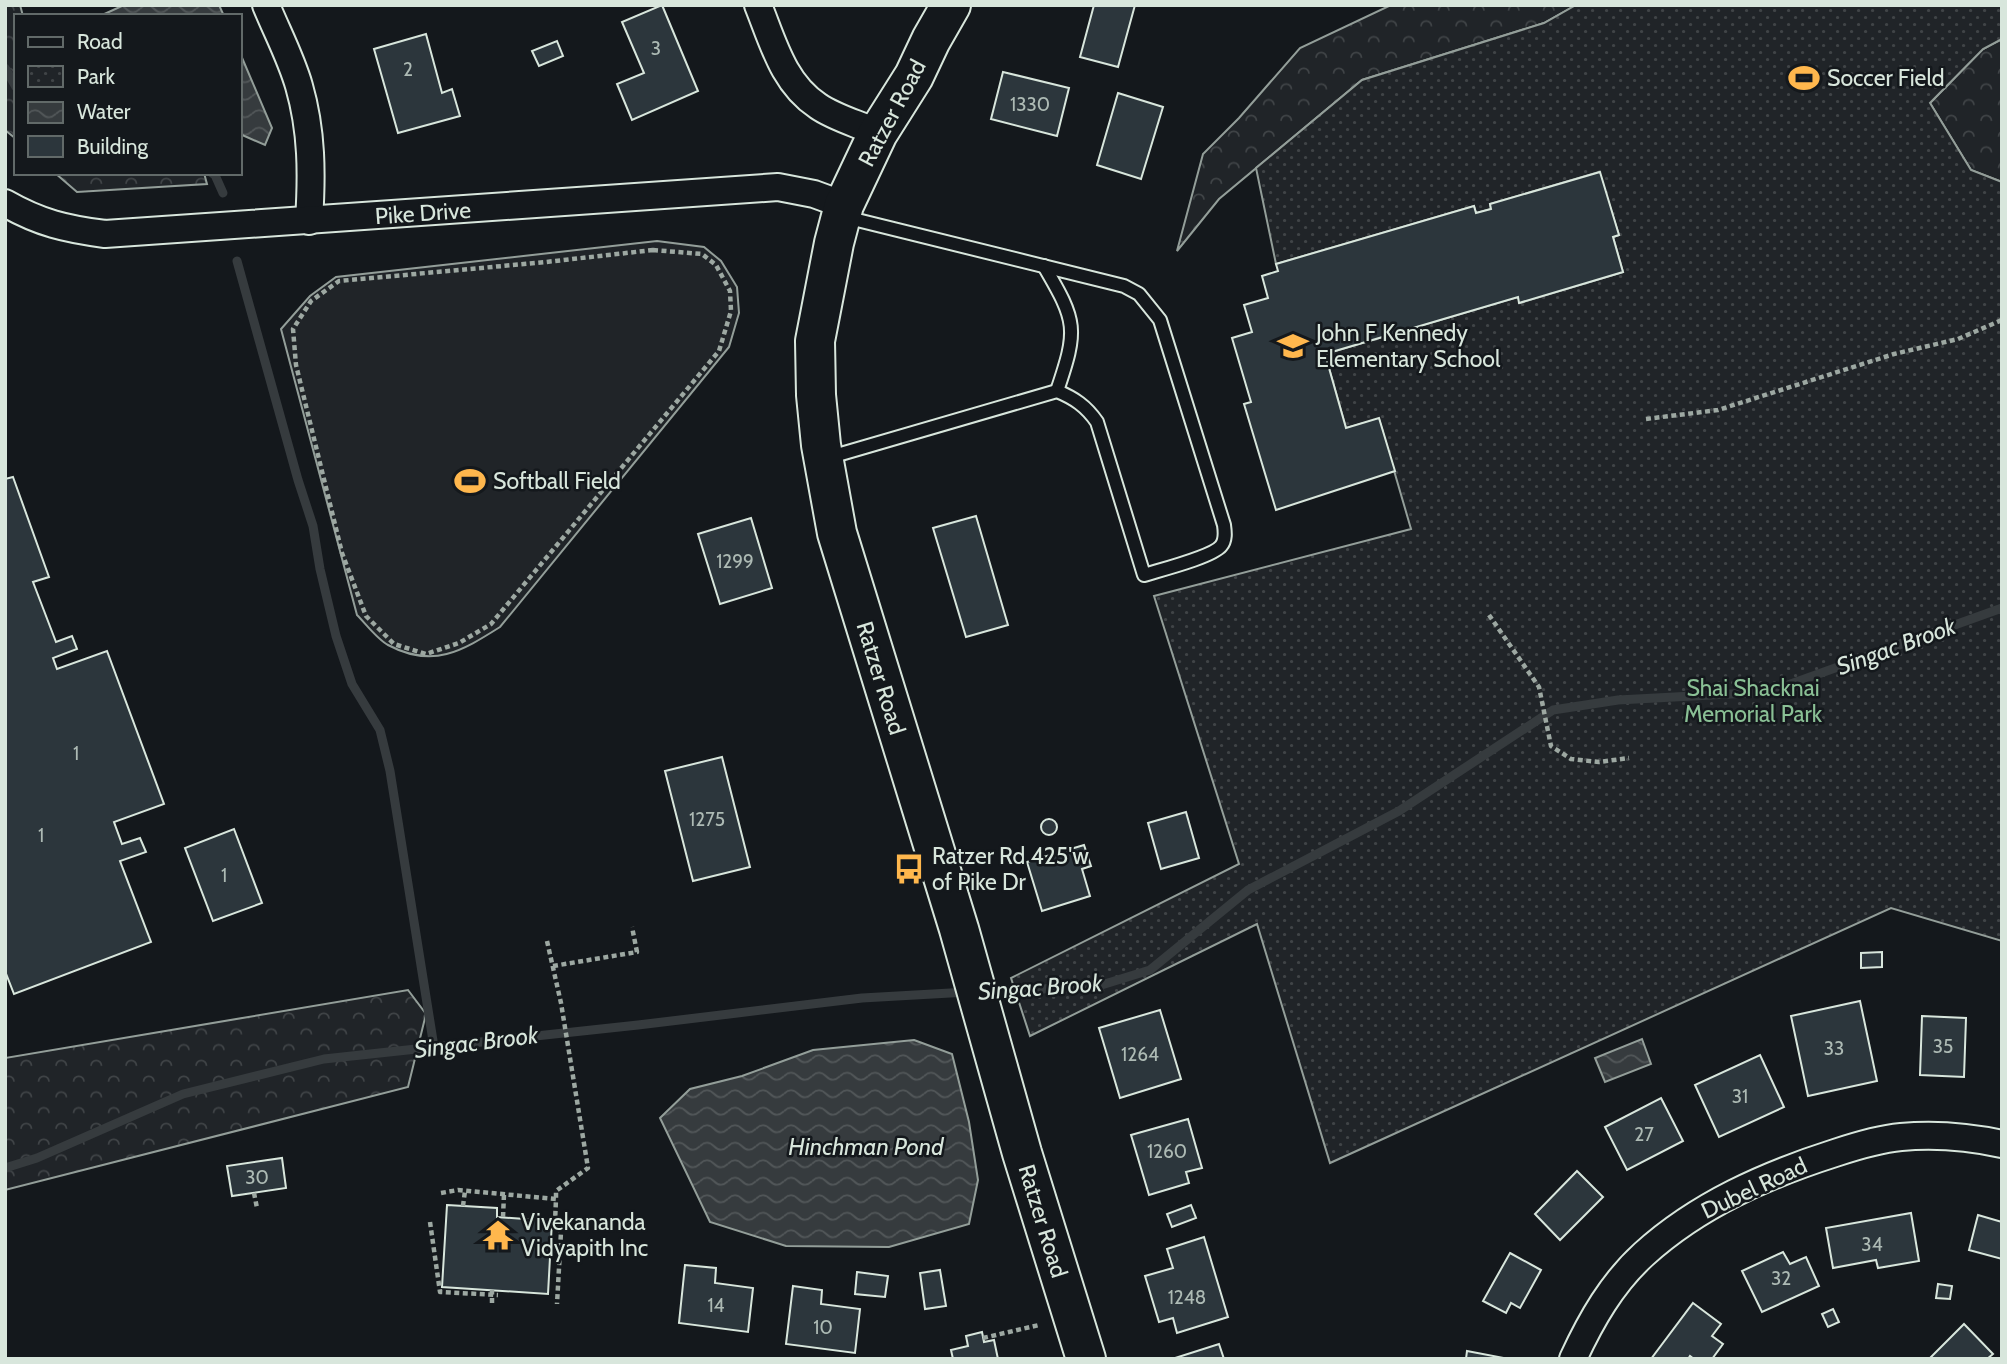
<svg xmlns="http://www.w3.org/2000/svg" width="2007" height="1364" font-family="Cabin,sans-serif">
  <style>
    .green { fill: #202428; stroke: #939e99; stroke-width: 2 }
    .forest { fill: url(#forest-crowns); stroke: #939e99; stroke-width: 2 }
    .park { fill: url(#park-dots); stroke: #939e99; stroke-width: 2 }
    .water { fill: url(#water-waves); stroke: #939e99; stroke-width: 2 }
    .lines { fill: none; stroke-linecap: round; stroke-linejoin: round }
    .stream { stroke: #363b3e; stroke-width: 9 }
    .building { fill: #2c363c; stroke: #d8e6dc; stroke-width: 2 }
    .service-casing { stroke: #d8e6dc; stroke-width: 16 }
    .minor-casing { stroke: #d8e6dc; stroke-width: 30 }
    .primary-casing { stroke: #d8e6dc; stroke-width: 42 }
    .path { stroke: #9da8a2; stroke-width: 4.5; stroke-dasharray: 5 3.5; stroke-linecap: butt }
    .service { stroke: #14181c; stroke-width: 12 }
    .minor { stroke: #14181c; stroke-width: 26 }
    .primary { stroke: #14181c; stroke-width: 38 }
    .labels { text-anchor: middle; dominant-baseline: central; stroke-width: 5; stroke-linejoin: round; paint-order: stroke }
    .number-label { font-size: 19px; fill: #adbab4 }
    .poi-label { font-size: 23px; fill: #d8e6dc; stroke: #14181c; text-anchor: start }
    .street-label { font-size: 23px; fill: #d8e6dc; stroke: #14181c }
    .park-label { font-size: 23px; fill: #8ac095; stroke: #14181c }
    .water-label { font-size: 24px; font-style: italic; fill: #d8e6dc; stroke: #14181c }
  </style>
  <defs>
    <pattern id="forest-crowns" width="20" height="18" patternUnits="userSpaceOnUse" patternTransform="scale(1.75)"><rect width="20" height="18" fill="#202428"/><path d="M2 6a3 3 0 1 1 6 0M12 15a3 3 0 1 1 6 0" fill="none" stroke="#404447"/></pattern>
    <pattern id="park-dots" width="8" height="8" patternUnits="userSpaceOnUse" patternTransform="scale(1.75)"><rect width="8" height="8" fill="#202428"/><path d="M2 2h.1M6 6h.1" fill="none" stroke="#404447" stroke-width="1.8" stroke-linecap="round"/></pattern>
    <pattern id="water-waves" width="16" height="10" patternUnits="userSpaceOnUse" patternTransform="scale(1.75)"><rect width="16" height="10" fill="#363b3e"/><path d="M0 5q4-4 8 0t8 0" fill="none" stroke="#525759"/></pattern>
  </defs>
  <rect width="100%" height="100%" fill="#14181c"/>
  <path class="green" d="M657 241 704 247 721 261 737 287 739 313 729 347 500 627C462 651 433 669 388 645 377 639 366 624 357 615L281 329 310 296 336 277Z"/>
  <g class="forest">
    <polygon points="5,5 20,5 23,16 16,16 16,139 5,130"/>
    <polygon points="1391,5 1576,5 1544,23 1362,80 1219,199 1177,251 1203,154 1239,118 1300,48"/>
    <polygon points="2002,39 2002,182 1971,170 1930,103 1983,49"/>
    <polygon points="55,173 204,173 207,184 77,192"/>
    <polygon points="408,990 426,1014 408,1087 5,1190 5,1058"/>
  </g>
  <polygon class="park" points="1576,5 2002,5 2002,39 1983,49 1930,103 1971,170 2002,182 2002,941 1891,908 1330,1163 1257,924 1030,1036 1011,978 1239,864 1154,596 1411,529 1379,419 1346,428 1325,354 1518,297 1520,303 1623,272 1613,237 1619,235 1599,172 1490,204 1491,209 1476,213 1474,206 1276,264 1256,168 1362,80 1544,23"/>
  <g class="water">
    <polygon points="124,5 219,5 224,16 100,16"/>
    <polygon points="240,53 272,128 265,145 240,134"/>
    <polygon points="1642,1039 1651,1064 1605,1082 1595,1058"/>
    <polygon points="914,1040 952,1054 969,1122 978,1180 969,1224 889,1247 786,1246 710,1222 660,1118 690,1089 742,1076 813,1050"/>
  </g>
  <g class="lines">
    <g class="stream">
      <polyline points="5,68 16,87"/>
      <polyline points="212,173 215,175 223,193"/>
      <polyline points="237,261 298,480 313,526 320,569 336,636 352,684 380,730 390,771 434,1047"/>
      <polyline points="985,991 1095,987 1150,970 1248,890 1399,811 1553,710 1618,700 1768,692 2002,608"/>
      <polyline points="5,1168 37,1158 183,1094 324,1059 638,1025 862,998 968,992"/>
    </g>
  </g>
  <g class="building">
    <polygon points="662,5 698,91 632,120 617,84 644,73 622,22"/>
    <polygon points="1094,5 1135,5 1118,67 1080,57"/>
    <polygon points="426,34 442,93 452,89 460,116 398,133 374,49"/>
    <polygon points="557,41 563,56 539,66 532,51"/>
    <polygon points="1003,72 1069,88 1057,136 991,119"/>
    <polygon points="1118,93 1163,107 1141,179 1097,165"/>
    <polygon points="1600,172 1619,235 1613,237 1623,272 1519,303 1518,297 1325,354 1346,428 1379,418 1395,471 1276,510 1244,404 1251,402 1232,338 1252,332 1244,305 1268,298 1262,276 1278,271 1276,264 1474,206 1476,213 1491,209 1490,204"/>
    <polygon points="13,477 49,577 33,582 56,642 72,636 77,649 53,658 57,669 107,651 164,804 114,822 122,844 140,838 146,852 120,861 151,942 14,994 5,971 5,479"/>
    <polygon points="976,516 1008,625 966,637 933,528"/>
    <polygon points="751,518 772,588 720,604 698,534"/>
    <polygon points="722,757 750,867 693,881 665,771"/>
    <polygon points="1186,812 1199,858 1161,869 1148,823"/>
    <circle cx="1049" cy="827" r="8"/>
    <polygon points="234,829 262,903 213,921 185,848"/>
    <polygon points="1084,845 1091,866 1082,869 1090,896 1042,911 1027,862"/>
    <polygon points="1882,952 1882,967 1861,968 1861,953"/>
    <polygon points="1860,1001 1877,1081 1808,1096 1791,1016"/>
    <polygon points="1160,1010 1181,1079 1120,1098 1099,1028"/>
    <polygon points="1922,1016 1966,1018 1964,1077 1920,1075"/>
    <polygon points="1760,1055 1784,1107 1719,1137 1695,1085"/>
    <polygon points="1661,1098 1683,1141 1627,1170 1605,1127"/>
    <polygon points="1188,1119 1202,1168 1186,1172 1189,1183 1149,1195 1131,1135"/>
    <polygon points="282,1158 286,1188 232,1196 227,1166"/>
    <polygon points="1577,1171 1603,1197 1560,1240 1535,1214"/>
    <polygon points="447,1205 497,1208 497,1217 552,1221 548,1294 442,1287"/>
    <polygon points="1191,1205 1196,1218 1172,1227 1167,1214"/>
    <polygon points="1911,1213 1919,1261 1878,1268 1876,1260 1833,1268 1826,1228"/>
    <polygon points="1978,1215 2002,1222 2002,1259 1969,1250"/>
    <polygon points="1204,1237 1228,1317 1177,1333 1173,1318 1159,1322 1145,1276 1173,1268 1167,1249"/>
    <polygon points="1783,1252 1790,1264 1806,1257 1819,1286 1762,1312 1742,1271"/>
    <polygon points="1510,1253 1541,1270 1520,1308 1511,1303 1506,1313 1483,1301"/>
    <polygon points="685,1265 716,1268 715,1283 753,1288 748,1332 679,1323"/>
    <polygon points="940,1270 946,1306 925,1309 920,1273"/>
    <polygon points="857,1272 888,1276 885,1297 855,1294"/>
    <polygon points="1938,1284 1952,1286 1950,1299 1936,1298"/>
    <polygon points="793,1286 822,1290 821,1304 860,1309 855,1353 786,1344"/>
    <polygon points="1693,1303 1721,1324 1712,1336 1723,1344 1712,1359 1694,1359 1690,1356 1688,1359 1651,1359"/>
    <polygon points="1833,1309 1839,1322 1828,1327 1822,1314"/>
    <polygon points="1964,1324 1993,1354 1987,1359 1929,1359"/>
    <polygon points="982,1332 984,1342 994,1340 998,1359 953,1359 951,1350 968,1346 966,1336"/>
    <polygon points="1219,1344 1224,1359 1172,1359"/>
    <polygon points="1467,1351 1504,1358 1504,1359 1466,1359"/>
  </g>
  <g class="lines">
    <g class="service-casing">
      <g id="service">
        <path d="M1044 266C1077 322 1078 329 1057 391"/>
        <path d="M827 458 1057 391C1074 398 1086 406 1097 422L1144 575C1160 570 1212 557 1221 546 1226 540 1225 532 1224 525L1160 320 1139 294 1124 286 845 217"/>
      </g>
    </g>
    <g class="minor-casing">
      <g id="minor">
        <path d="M266 5C277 32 291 58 299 86 312 131 312 174 309 221"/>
        <path d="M758 5C773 42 783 83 818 106 835 118 859 124 878 133"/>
        <path d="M5 203C40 223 66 229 105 234L778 187 814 194 844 205"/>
        <path d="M1573 1359C1591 1320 1612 1283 1644 1254 1698 1205 1766 1175 1835 1153 1856 1146 1879 1139 1901 1137 1934 1134 1970 1137 2002 1144"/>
      </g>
    </g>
    <g class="primary-casing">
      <polyline id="primary" points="951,5 931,40 914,76 878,133 844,205 834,243 815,341 816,395 821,445 837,533 959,929 1022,1153 1086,1359"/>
    </g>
    <g class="path">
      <polygon points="653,250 702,254 716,265 730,291 731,311 719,351 491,624 459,643 426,654 394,644 366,616 342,553 296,365 293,329 311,301 339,281 546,262"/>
      <polyline points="1646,419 1718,410 1894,354 1958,339 2002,320"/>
      <polyline points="1489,615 1539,687 1551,746 1571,759 1599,762 1629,758"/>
      <polyline points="547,941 561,1003 588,1168 556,1191 556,1199"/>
      <polyline points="553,966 637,952 632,927"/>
      <polyline points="254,1193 257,1208"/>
      <polyline points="441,1193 458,1190 556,1199 555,1222 561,1232 557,1304"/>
      <polyline points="463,1206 465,1191"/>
      <polyline points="503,1217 504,1194"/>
      <polyline points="430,1222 440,1292 498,1295"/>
      <polyline points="550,1250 560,1251"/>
      <polyline points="492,1303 492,1290"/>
      <polyline points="983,1338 1039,1325"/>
    </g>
    <use href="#service" class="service"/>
    <use href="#minor" class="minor"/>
    <use href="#primary" class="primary"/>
  </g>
  <defs>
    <g id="stadium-bare" transform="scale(2.415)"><path d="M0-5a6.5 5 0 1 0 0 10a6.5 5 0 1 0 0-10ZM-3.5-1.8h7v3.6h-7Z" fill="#ffb74d" stroke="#14181c" stroke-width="2.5" paint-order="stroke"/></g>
    <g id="school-bare" transform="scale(2.415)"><path d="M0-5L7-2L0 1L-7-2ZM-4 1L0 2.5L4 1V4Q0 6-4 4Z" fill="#ffb74d" stroke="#14181c" stroke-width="2.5" paint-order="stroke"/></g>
    <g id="bus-bare" transform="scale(2.415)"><path d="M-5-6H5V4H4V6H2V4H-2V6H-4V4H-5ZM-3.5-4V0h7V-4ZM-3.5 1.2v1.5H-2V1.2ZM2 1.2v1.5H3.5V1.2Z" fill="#ffb74d" stroke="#14181c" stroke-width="2.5" paint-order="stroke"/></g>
    <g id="temple-bare" transform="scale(2.415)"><path d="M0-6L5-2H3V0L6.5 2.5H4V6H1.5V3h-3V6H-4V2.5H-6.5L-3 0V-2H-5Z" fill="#ffb74d" stroke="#14181c" stroke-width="2.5" paint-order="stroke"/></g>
  </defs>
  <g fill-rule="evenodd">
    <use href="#stadium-bare" x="1804" y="78"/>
    <use href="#school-bare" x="1293" y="346"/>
    <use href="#stadium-bare" x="470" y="481"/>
    <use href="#bus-bare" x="909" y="869"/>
    <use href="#temple-bare" x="498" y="1235"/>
  </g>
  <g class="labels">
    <g class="number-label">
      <text x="656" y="48">3</text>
      <text x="408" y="69">2</text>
      <text x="1030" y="104">1330</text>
      <text x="735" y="561">1299</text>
      <text x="76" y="753">1</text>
      <text x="707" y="819">1275</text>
      <text x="41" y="835">1</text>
      <text x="224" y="875">1</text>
      <text x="1943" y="1046">35</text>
      <text x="1834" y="1048">33</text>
      <text x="1140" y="1054">1264</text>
      <text x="1740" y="1096">31</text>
      <text x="1644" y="1134">27</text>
      <text x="1167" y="1151">1260</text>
      <text x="257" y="1177">30</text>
      <text x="1872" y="1244">34</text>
      <text x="1781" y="1278">32</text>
      <text x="1187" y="1297">1248</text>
      <text x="716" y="1305">14</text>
      <text x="823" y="1327">10</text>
    </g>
    <g class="poi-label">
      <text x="1827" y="78">Soccer Field</text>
      <text x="1316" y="333">John F Kennedy<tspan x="1316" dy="26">Elementary School</tspan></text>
      <text x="493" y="481">Softball Field</text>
      <text x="932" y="856">Ratzer Rd 425'w<tspan x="932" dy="26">of Pike Dr</tspan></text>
      <text x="521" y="1222">Vivekananda<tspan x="521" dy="26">Vidyapith Inc</tspan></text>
    </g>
    <g class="street-label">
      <text transform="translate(892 113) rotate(-62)">Ratzer Road</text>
      <text transform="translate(423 213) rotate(-4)">Pike Drive</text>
      <text transform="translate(881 678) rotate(73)">Ratzer Road</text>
      <text transform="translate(1754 1188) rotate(-25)">Dubel Road</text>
      <text transform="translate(1043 1221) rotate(73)">Ratzer Road</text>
    </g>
    <g class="park-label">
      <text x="1753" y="688">Shai Shacknai<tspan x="1753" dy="26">Memorial Park</tspan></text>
    </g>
    <g class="water-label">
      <text transform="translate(1896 646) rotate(-20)">Singac Brook</text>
      <text transform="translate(1040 987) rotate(-4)">Singac Brook</text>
      <text transform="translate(476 1042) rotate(-7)">Singac Brook</text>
      <text x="866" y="1146">Hinchman Pond</text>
    </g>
  </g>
  <rect width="2007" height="1364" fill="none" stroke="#d8e6dc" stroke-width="14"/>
  <rect x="14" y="14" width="228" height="161" fill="#14181c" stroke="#626a69" stroke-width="2"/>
  <rect x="28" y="37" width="35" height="10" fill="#14181c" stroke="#626a69" stroke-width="2"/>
  <text x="77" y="49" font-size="21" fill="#d8e6dc">Road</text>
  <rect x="28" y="66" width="35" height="21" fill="url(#park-dots)" stroke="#626a69" stroke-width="2"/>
  <text x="77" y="84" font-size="21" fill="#d8e6dc">Park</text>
  <rect x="28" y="102" width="35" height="21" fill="url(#water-waves)" stroke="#626a69" stroke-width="2"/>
  <text x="77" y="119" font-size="21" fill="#d8e6dc">Water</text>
  <rect x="28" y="136" width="35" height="21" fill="#2c363c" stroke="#626a69" stroke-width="2"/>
  <text x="77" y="154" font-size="21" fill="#d8e6dc">Building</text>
</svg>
